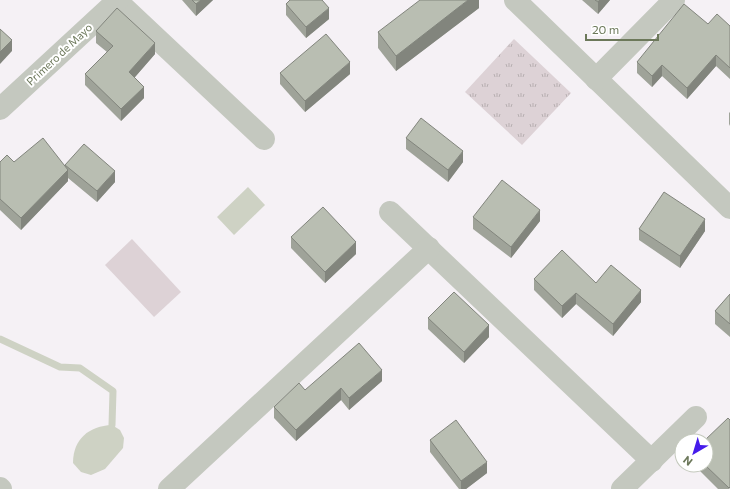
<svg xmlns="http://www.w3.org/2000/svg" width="730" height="489" font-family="Commissioner,sans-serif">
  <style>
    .grass { fill: #ddd2d6 }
    .park { fill: url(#park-tufts) }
    .water { fill: #ced2c4 }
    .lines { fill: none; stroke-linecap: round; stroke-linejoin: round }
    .stream { stroke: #ced2c4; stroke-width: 7 }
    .minor { stroke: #c4c8bf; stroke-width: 22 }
    .wall { fill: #9fa399 }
    .shaded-wall { fill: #82857d }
    .building { fill: #b9beb2; stroke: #82857d }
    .labels { text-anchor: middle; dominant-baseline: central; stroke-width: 4; stroke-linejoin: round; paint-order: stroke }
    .street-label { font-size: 11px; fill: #6c785a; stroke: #fff }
  </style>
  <defs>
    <pattern id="park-tufts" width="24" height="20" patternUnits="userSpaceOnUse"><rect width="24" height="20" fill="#ddd2d6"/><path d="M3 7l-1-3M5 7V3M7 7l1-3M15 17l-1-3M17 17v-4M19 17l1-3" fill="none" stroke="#b7afb1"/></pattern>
  </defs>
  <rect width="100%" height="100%" fill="#f5f1f5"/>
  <polygon class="grass" points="132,239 181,292 154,317 105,265"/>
  <polygon class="park" points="514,39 571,93 522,145 465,92"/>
  <g class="water">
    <polygon points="248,187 265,205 234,235 217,217"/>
    <path d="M112 425 120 430 124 438 123 448 105 469 91 475 81 472 73 463C73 439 89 426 112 425Z"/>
  </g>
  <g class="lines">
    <polyline class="stream" points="0,339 60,367 80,368 113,391 112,425"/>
    <g class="minor">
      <polyline points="515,0 730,208"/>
      <polyline points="117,1 264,139"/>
      <polyline points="596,79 674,0"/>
      <polyline points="0,109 118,0"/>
      <polyline points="390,212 652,461"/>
      <polyline points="0,488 1,489"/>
      <polyline points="169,489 429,248"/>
      <polyline points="622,489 696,417"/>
    </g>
  </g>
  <g class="wall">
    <polygon points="182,0 213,0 196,16"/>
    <polygon points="479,0 479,8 396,71 378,48 378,32"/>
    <polygon points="582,0 610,0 598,14"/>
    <polygon points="286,4 329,19 306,38 286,15"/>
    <polygon points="708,24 730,26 730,79 716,66 687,99 662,76 652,87 637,73 637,62"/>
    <polygon points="96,31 155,54 134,78 144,98 121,121 85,85 85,74 107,52 96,43"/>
    <polygon points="280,73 350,74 305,112 280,84"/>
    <polygon points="730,112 730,126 729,124 729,113"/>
    <polygon points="406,138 463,162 448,182 406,149"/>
    <polygon points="0,162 14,162 65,167 65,165 115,182 97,202 68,178 68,181 21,230 0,210"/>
    <polygon points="473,217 540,221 511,258 473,229"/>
    <polygon points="639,229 705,231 680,268 639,240"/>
    <polygon points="291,237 356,254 325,283 291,248"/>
    <polygon points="534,279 596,283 641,302 613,336 576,304 562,318 534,290"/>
    <polygon points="730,294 730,337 715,324 715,311"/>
    <polygon points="428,318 489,337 464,363 428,329"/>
    <polygon points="382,381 349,410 341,400 296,441 274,418 274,407 305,390"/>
    <polygon points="430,440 487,473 466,489 459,489 430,452"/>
    <polygon points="694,465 706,465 730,489 718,489"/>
  </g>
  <g class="shaded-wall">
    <polygon points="201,0 213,0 196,16 196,4"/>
    <polygon points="468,0 479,0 479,8 396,71 396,56"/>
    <polygon points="600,0 610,0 598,14 598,2"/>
    <polygon points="329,8 329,19 306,38 306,27"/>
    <polygon points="12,40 12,51 0,64 0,52"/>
    <polygon points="155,43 155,54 129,84 129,72"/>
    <polygon points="716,55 716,66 687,99 687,88"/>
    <polygon points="350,62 350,74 305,112 305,101"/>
    <polygon points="662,65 662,76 652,87 652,76"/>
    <polygon points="144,87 144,98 121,121 121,109"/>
    <polygon points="463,151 463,162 448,182 448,170"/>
    <polygon points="68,170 68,181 21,230 21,218"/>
    <polygon points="115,171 115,182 97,202 97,191"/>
    <polygon points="540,210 540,221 511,258 511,247"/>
    <polygon points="705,219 705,231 680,268 680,256"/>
    <polygon points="356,242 356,254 325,283 325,272"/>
    <polygon points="641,290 641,302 613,336 613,324"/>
    <polygon points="576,293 576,304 562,318 562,306"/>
    <polygon points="489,325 489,337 464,363 464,352"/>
    <polygon points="382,370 382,381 349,410 349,398"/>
    <polygon points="341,388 341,400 296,441 296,430"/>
    <polygon points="487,462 487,473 466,489 461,489 461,481"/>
  </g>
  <g class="building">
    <polygon points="192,0 201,0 196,4"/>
    <polygon points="290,0 322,0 329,8 306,27 286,4"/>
    <polygon points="420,0 468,0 396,56 378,32"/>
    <polygon points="595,0 600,0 598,2"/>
    <polygon points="684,4 708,24 717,14 730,26 730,68 716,55 687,88 662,65 652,76 637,62"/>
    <polygon points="117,8 155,43 129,72 144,87 121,109 85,74 113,46 96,31"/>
    <polygon points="0,29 12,40 0,52"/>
    <polygon points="326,34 350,62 305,101 280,73"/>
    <polygon points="421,118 463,151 448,170 406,138"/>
    <polygon points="43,138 68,170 21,218 0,199 0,162 7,155 14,162"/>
    <polygon points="84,144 115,171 97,191 65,165"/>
    <polygon points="502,180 540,210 511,247 473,217"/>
    <polygon points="664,192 705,219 680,256 639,229"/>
    <polygon points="323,207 356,242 325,272 291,237"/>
    <polygon points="562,250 596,283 611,265 641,290 613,324 576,293 562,306 534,279"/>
    <polygon points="454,292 489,325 464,352 428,318"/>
    <polygon points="730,294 730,324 715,311"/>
    <polygon points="359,343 382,370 349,398 341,388 296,430 274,407 299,383 305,390"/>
    <polygon points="728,418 730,420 730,487 729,488 705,465 706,465 706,441 704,441"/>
    <polygon points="456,420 487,462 461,481 430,440"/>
  </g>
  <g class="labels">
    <g class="street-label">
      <text transform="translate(59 54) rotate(-43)">Primero de Mayo</text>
    </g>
  </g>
  <g transform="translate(694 453) rotate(218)"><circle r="19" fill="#ffffff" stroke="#c4c9bd"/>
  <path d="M0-3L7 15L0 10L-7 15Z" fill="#451beb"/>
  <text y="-6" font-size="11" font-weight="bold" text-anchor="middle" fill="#6c785a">N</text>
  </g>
  <path d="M586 34v6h72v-6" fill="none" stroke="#6c785a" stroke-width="2"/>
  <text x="592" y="34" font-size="12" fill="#6c785a" stroke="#ffffff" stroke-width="3" paint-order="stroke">20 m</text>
</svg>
